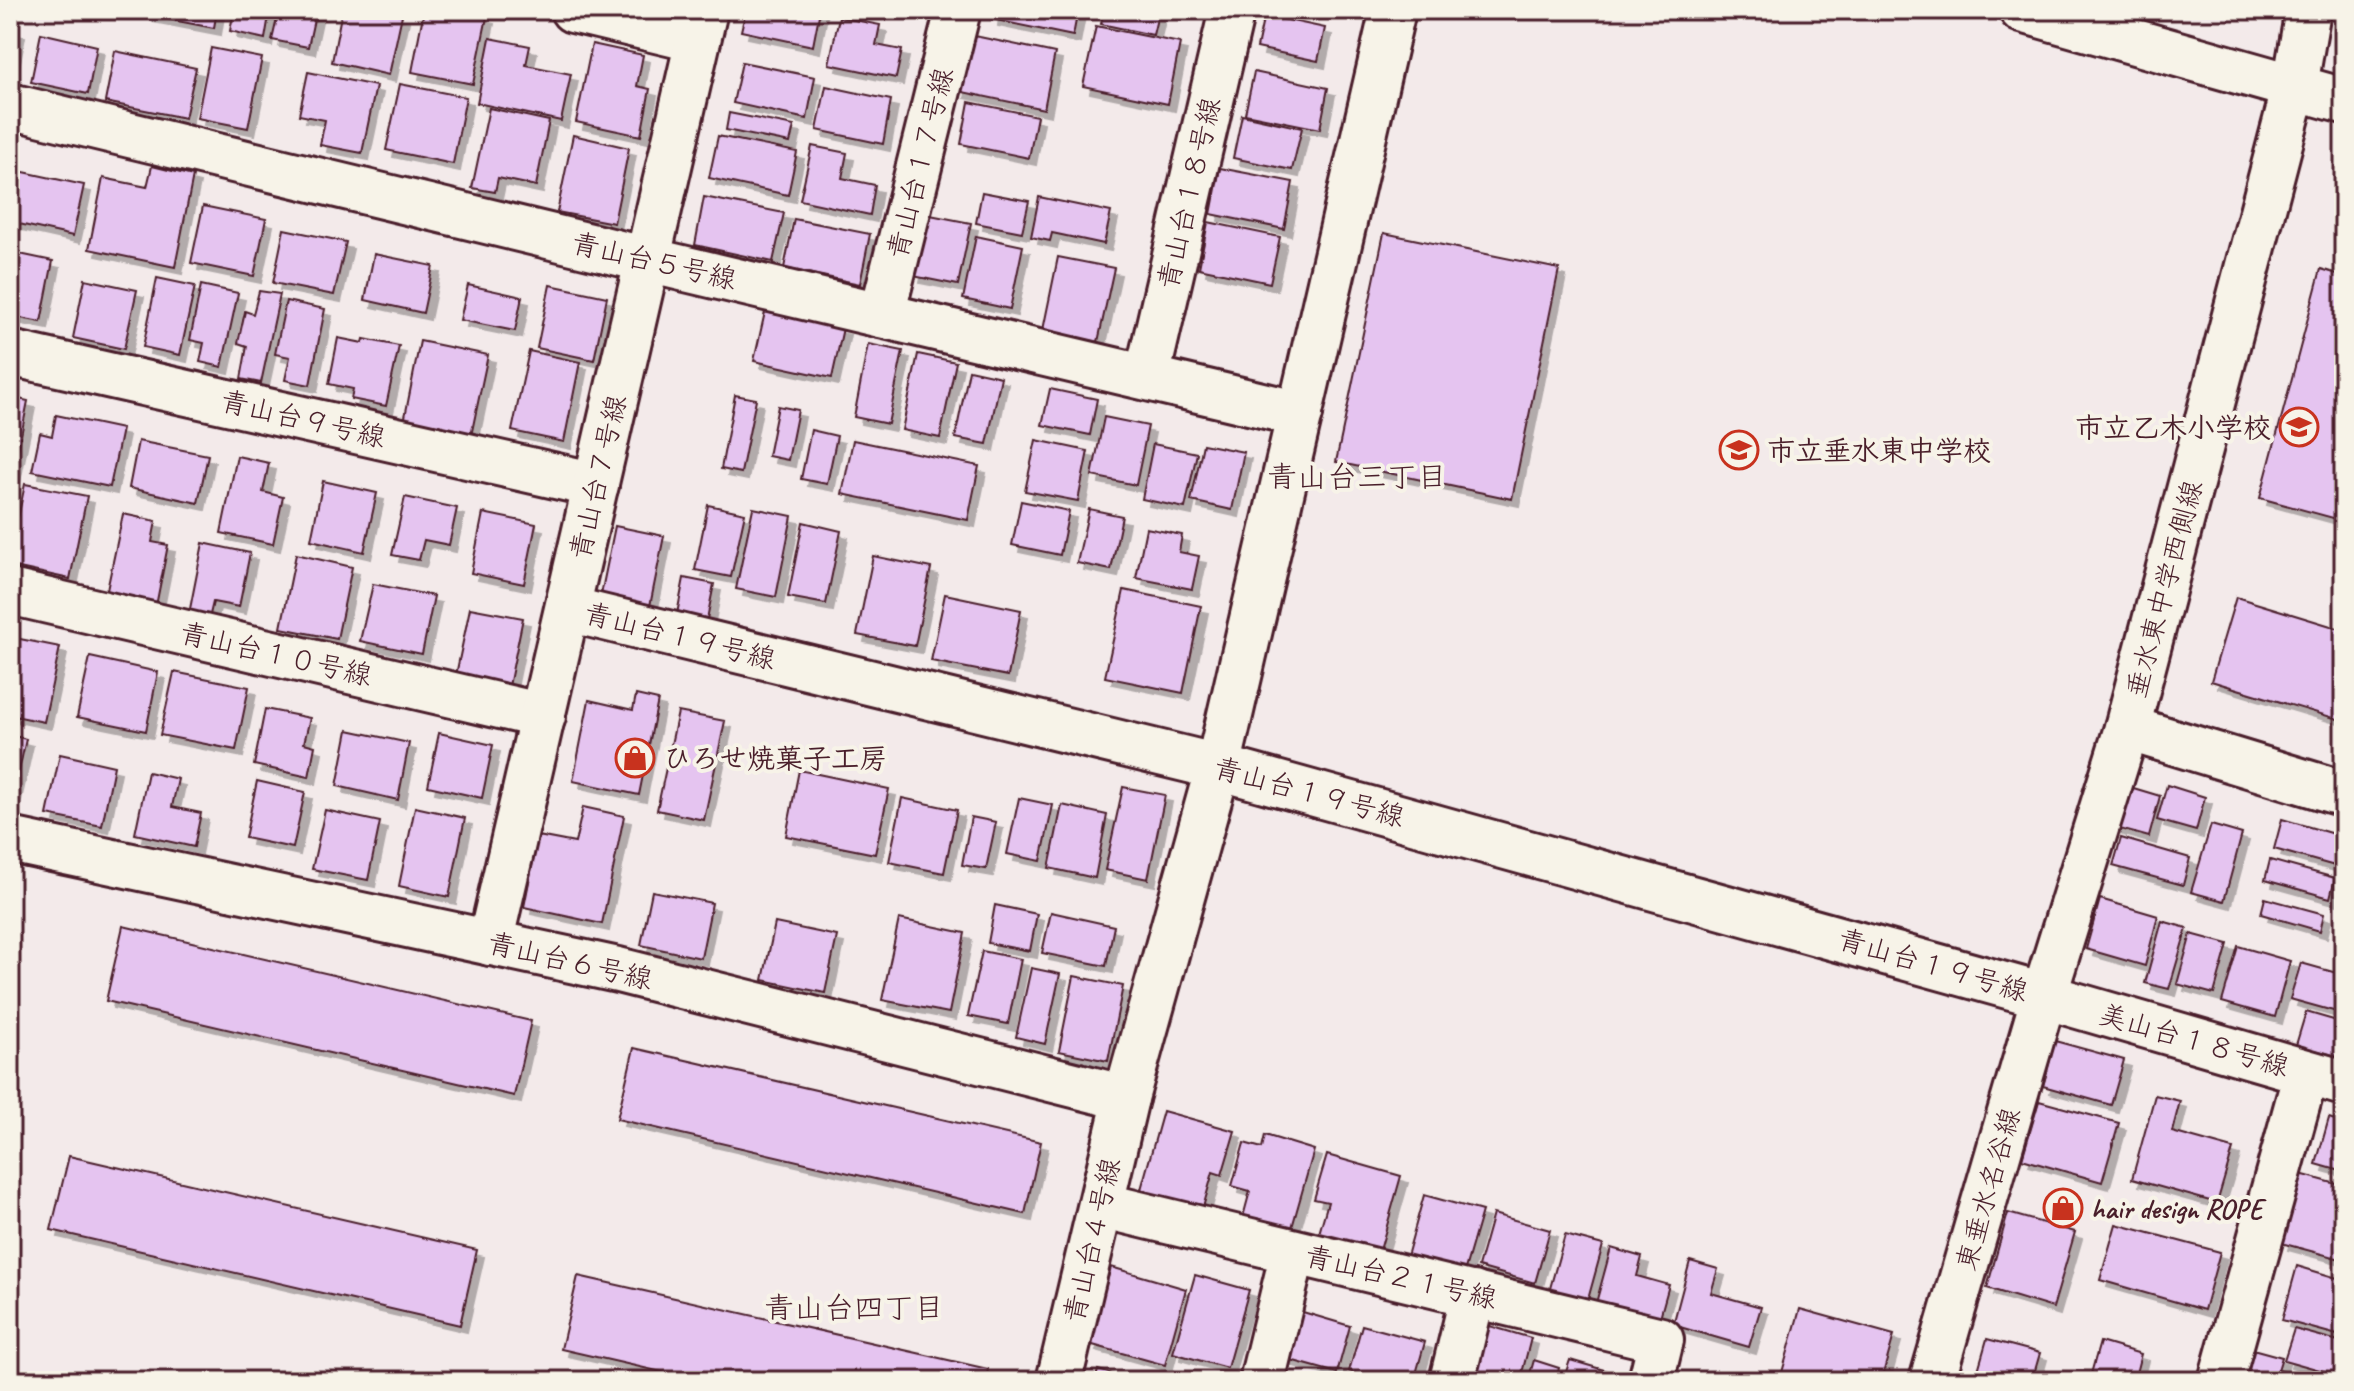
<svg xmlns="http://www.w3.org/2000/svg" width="2354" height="1391" font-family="Caveat,'Klee One',sans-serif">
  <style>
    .building { fill: #e5c4f0; stroke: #4a1f2b; stroke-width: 2; filter: url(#shadow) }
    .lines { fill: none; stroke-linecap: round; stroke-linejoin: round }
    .minor-casing { stroke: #4a1f2b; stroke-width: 50 }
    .minor { stroke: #f7f3e8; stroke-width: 44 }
    .labels { text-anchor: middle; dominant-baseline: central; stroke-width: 8; stroke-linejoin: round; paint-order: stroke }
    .street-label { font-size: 28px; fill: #4a1f2b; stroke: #f7f3e8 }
    .poi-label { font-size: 28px; font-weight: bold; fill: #4a1f2b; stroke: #f7f3e8; text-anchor: start }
    .neighbourhood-label { font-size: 30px; fill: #4a1f2b; stroke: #f7f3e8 }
  </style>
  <defs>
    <filter id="shadow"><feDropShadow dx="7" dy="7" stdDeviation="0" flood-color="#0004"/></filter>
  </defs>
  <rect width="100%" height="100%" fill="#f3eaea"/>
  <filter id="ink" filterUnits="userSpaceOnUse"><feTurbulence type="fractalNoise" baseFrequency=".0125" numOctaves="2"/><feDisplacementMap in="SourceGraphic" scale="16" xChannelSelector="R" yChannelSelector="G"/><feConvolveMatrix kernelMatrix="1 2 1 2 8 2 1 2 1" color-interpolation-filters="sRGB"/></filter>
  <g filter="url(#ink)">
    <g class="building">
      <polygon points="147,10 217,10 214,28 146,15"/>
      <polygon points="234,10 270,10 265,39 230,31"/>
      <polygon points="279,10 316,10 308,47 272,40"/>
      <polygon points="342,10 377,10 402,15 389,75 332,62"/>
      <polygon points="424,10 457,10 487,17 473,84 412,72"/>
      <polygon points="746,10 820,10 813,46 741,31"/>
      <polygon points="992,10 1078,10 1073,36 991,19"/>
      <polygon points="1104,10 1159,10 1153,35 1101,24"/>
      <polygon points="1264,15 1325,28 1318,61 1257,48"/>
      <polygon points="839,17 880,25 876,45 902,50 896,78 829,64"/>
      <polygon points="1096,26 1180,43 1168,104 1083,86"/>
      <polygon points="10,29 18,30 10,71"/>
      <polygon points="41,33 97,46 88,94 31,82"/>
      <polygon points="970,35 1055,53 1044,109 958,91"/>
      <polygon points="490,38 530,46 526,65 571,74 561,121 477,103"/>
      <polygon points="592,44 643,55 637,86 650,89 641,136 576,122"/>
      <polygon points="211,48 262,58 248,128 197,118"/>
      <polygon points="115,51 196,68 185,118 105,102"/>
      <polygon points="742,62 815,77 807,119 733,103"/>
      <polygon points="308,72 376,86 362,153 320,145 325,120 299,115"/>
      <polygon points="1254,72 1328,88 1320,129 1245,114"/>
      <polygon points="400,84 466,97 453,164 386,150"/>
      <polygon points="826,86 891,100 883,144 817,130"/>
      <polygon points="969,102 1037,116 1029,158 961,144"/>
      <polygon points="489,108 549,121 536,186 498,178 495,192 472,188"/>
      <polygon points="729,113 794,126 790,143 726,130"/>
      <polygon points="1242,115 1302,128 1292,170 1233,158"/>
      <polygon points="573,135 629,148 614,223 557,212"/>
      <polygon points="718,136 797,152 788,195 709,178"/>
      <polygon points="812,146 847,153 842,178 875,185 870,215 800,200"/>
      <polygon points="152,166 193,176 175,267 89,249 103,178 147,187"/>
      <polygon points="1220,168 1293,182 1284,229 1211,214"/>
      <polygon points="19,171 84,185 73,236 10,222"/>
      <polygon points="982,192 1029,201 1022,232 976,223"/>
      <polygon points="704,197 784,213 773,262 695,245"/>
      <polygon points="1039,197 1111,212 1104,244 1052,233 1050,241 1031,237"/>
      <polygon points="203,206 266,219 254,276 191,263"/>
      <polygon points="925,214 971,223 958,285 913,276"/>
      <polygon points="794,219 870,234 860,284 784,268"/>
      <polygon points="1208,222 1280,237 1270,283 1199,268"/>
      <polygon points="284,229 346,242 334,295 273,283"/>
      <polygon points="1384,233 1559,269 1512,499 1336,462"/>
      <polygon points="976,236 1023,246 1010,309 963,299"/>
      <polygon points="10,252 53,261 41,322 10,316"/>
      <polygon points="374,254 433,266 423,313 365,300"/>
      <polygon points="1058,257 1114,268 1098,342 1043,330"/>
      <polygon points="2321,269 2344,276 2344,521 2260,498"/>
      <polygon points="157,278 195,286 180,355 143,347"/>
      <polygon points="85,279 137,290 124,349 73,338"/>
      <polygon points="201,285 238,293 222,367 200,362 204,343 190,340"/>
      <polygon points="468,285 522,297 515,331 460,320"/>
      <polygon points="550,285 607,297 594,360 537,348"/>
      <polygon points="259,291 280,294 261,383 241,379 247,346 238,343 245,311 253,314"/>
      <polygon points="286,301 325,309 310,385 285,380 290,357 275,354"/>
      <polygon points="765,312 843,328 832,378 754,361"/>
      <polygon points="338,338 363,343 364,339 399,346 386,406 351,399 353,389 329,384"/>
      <polygon points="420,341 488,355 471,436 404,422"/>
      <polygon points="868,344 903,351 888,424 854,417"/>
      <polygon points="529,351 580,362 564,442 512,431"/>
      <polygon points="918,354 956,362 940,438 902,430"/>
      <polygon points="969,370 1001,377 987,444 955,438"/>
      <polygon points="1050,389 1097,399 1090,435 1042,425"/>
      <polygon points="735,395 756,399 741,473 721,469"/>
      <polygon points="10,397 28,401 13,475 10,475"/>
      <polygon points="778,406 798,410 788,460 768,456"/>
      <polygon points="56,415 122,429 110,487 32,471 40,433 52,436"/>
      <polygon points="1104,417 1148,426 1136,485 1092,476"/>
      <polygon points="811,430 837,436 827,484 801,479"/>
      <polygon points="853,440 979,466 968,520 842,494"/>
      <polygon points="1036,440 1088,451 1078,501 1025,491"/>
      <polygon points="138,441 208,455 198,503 129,488"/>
      <polygon points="1153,444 1197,453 1185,508 1142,499"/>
      <polygon points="1203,444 1244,452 1232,510 1191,501"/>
      <polygon points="237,456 269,463 263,492 283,497 273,544 221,533"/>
      <polygon points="323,481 377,493 364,552 311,540"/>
      <polygon points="25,484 87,496 70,579 10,566 10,557"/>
      <polygon points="405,497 457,508 449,545 424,540 419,560 392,555"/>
      <polygon points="1021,501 1069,511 1060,555 1012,545"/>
      <polygon points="708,505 745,513 731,577 695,570"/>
      <polygon points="753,508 792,516 776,597 736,589"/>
      <polygon points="1089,509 1122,516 1111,570 1077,563"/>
      <polygon points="483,513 536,524 524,584 471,573"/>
      <polygon points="123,514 156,521 152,542 168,545 156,606 106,595"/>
      <polygon points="803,522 841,531 826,604 788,597"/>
      <polygon points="615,526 664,536 650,606 601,595"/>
      <polygon points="1146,528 1182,535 1179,552 1199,556 1192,589 1136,578"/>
      <polygon points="203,543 250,553 239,607 213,602 209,619 189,614"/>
      <polygon points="296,554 352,567 337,639 281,628"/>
      <polygon points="873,556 931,568 915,646 857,635"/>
      <polygon points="684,578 714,584 707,619 677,614"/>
      <polygon points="373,584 434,596 422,654 360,641"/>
      <polygon points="1124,590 1201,606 1183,693 1105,677"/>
      <polygon points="945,594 1021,610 1008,676 931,661"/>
      <polygon points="2236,597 2344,630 2344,721 2211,681"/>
      <polygon points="470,608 523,618 509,686 456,675"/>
      <polygon points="10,637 60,647 44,722 10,715"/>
      <polygon points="90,657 158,672 146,731 77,717"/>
      <polygon points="174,672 249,687 236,750 160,735"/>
      <polygon points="636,695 658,700 639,795 573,781 589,700 633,710"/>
      <polygon points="265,709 310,718 304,743 315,746 309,777 254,765"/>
      <polygon points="678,712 725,721 704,820 657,810"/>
      <polygon points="348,730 409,743 398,800 337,786"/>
      <polygon points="439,733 493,745 482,798 428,786"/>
      <polygon points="10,735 26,739 11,807 10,806"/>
      <polygon points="60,754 114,766 102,826 47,815"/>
      <polygon points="799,770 889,789 875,854 786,836"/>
      <polygon points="148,772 178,779 172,807 201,813 194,847 135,834"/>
      <polygon points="257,781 305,792 293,848 245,838"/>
      <polygon points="2120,784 2160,796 2149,837 2109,826"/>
      <polygon points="2167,785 2205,797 2196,831 2157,820"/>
      <polygon points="1123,787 1165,795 1148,879 1105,870"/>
      <polygon points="902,798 957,810 944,873 889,862"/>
      <polygon points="1019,798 1053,805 1041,861 1007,854"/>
      <polygon points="1062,805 1107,815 1095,878 1049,868"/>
      <polygon points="415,807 465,818 449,897 399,886"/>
      <polygon points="583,807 624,816 602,924 524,907 538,836 575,843"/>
      <polygon points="325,810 380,822 368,880 312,869"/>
      <polygon points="971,817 996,822 986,869 962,865"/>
      <polygon points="2282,819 2344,837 2335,866 2274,849"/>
      <polygon points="2211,825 2242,834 2224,901 2191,892"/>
      <polygon points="2121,838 2190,858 2183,885 2113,866"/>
      <polygon points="2270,860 2335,878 2330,898 2265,880"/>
      <polygon points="652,891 712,903 701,958 641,945"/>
      <polygon points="2265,898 2324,914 2320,931 2261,914"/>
      <polygon points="2100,899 2158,916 2145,966 2086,949"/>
      <polygon points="995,905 1037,914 1030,951 988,943"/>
      <polygon points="1051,912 1114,926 1106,966 1042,953"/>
      <polygon points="899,919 965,933 949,1013 882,1000"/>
      <polygon points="2162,921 2187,928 2169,989 2145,983"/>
      <polygon points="775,923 837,936 825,993 763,980"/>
      <polygon points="123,926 531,1021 514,1096 106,1001"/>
      <polygon points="2191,934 2228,944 2214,994 2177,984"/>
      <polygon points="2238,946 2290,961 2275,1017 2222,1002"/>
      <polygon points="982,951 1021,959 1008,1024 968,1016"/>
      <polygon points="2301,963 2344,975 2344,986 2337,1012 2290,999"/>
      <polygon points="1031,968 1060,974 1045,1044 1016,1037"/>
      <polygon points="1074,976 1123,986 1108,1061 1059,1051"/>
      <polygon points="2306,1012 2344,1023 2344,1058 2296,1045"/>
      <polygon points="2055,1041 2124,1060 2111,1105 2043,1086"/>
      <polygon points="634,1048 1041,1142 1025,1214 617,1119"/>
      <polygon points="2155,1095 2180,1101 2172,1132 2233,1149 2217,1203 2132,1179"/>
      <polygon points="2039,1101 2119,1123 2102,1182 2022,1159"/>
      <polygon points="1163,1111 1235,1131 1222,1175 1213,1172 1202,1211 1140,1193"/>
      <polygon points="2329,1118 2344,1123 2344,1172 2316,1164"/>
      <polygon points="1265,1135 1314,1150 1291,1231 1243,1217 1250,1191 1232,1186 1244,1143 1262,1148"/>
      <polygon points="1327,1155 1401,1176 1379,1254 1318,1237 1328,1202 1314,1199"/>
      <polygon points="69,1156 477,1250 460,1325 51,1230"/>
      <polygon points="2300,1174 2344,1186 2344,1260 2281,1243"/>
      <polygon points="1424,1195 1482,1211 1463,1276 1406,1260"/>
      <polygon points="2008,1213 2075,1232 2053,1308 1987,1288"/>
      <polygon points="1493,1214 1550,1230 1535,1283 1478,1267"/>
      <polygon points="2116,1224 2220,1252 2204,1310 2100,1280"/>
      <polygon points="1565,1235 1603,1245 1587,1303 1549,1292"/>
      <polygon points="1611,1248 1642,1257 1637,1276 1669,1285 1659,1321 1596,1303"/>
      <polygon points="1690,1261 1718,1269 1711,1293 1761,1307 1749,1347 1673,1325"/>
      <polygon points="2297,1266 2344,1280 2344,1327 2341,1336 2282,1320"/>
      <polygon points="1111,1267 1186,1289 1165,1365 1089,1344"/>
      <polygon points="1195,1275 1249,1290 1227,1368 1173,1353"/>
      <polygon points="578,1276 988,1369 986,1381 701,1381 561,1349"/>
      <polygon points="1800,1309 1894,1335 1881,1381 1798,1381 1781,1376"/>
      <polygon points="1296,1310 1350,1326 1337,1373 1283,1358"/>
      <polygon points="1483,1324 1531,1338 1520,1381 1467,1381"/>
      <polygon points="1362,1325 1425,1342 1414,1381 1382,1381 1349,1371"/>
      <polygon points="2294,1329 2342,1342 2334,1374 2284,1360"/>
      <polygon points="1987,1339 2040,1353 2032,1381 1975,1381"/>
      <polygon points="2100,1342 2141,1354 2134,1381 2089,1381"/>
      <polygon points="2249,1348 2282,1357 2278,1370 2317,1381 2240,1381"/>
      <polygon points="1534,1360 1559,1368 1556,1381 1528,1381"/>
      <polygon points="1570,1360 1621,1375 1619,1381 1563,1381"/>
      <polygon points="1098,1370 1137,1381 1095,1381"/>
    </g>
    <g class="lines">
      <g class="minor-casing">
        <g id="minor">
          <polyline points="573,10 698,40"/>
          <polyline points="2022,10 2344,101"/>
          <polyline points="10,106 648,260 1300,414"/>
          <polyline points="882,315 958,10"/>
          <polyline points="10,353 596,485"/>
          <polyline points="1147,377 1232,10"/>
          <polyline points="10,592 543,716"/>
          <polyline points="568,609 1218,767 2044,996 2344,1083"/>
          <polyline points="2127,728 2344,794"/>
          <polyline points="10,840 618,970 1126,1098"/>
          <polyline points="490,943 705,10"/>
          <polyline points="1101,1205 1661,1340 1651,1381"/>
          <polyline points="1059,1381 1126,1098 1218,767 1393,10"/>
          <polyline points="1262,1381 1293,1252"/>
          <polyline points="1452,1381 1473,1294"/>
          <polyline points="1932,1381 2044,996 2127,728 2295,86 2308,10"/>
          <polyline points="2221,1381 2306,1073"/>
        </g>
      </g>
      <use href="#minor" class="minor"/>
    </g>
  </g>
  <defs>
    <g id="school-ring" transform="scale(2)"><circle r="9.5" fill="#f7f3e8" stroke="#c8321e" stroke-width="1.5"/><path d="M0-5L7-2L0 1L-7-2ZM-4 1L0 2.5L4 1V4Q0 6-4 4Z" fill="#c8321e"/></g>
    <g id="shop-ring" transform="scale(2)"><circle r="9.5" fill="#f7f3e8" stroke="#c8321e" stroke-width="1.5"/><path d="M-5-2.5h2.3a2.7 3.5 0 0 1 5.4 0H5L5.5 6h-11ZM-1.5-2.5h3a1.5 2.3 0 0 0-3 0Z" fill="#c8321e"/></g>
  </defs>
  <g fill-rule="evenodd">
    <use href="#school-ring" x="2299" y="427"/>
    <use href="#school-ring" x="1739" y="450"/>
    <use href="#shop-ring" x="635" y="758"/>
    <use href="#shop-ring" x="2063" y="1208"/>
  </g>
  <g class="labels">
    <g class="street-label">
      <text transform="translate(920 163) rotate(-76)">青山台１７号線</text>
      <text transform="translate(1189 193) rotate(-77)">青山台１８号線</text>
      <text transform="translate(654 261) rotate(13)">青山台５号線</text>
      <text transform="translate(303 419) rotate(13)">青山台９号線</text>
      <text transform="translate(598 477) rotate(-77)">青山台７号線</text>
      <text transform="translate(2164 589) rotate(-75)">垂水東中学西側線</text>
      <text transform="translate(680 636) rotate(14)">青山台１９号線</text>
      <text transform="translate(276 654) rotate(13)">青山台１０号線</text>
      <text transform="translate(1309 792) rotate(15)">青山台１９号線</text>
      <text transform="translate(570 961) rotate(13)">青山台６号線</text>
      <text transform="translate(1933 965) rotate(16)">青山台１９号線</text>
      <text transform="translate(2194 1040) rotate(16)">美山台１８号線</text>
      <text transform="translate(1988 1189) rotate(-74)">東垂水名谷線</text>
      <text transform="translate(1092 1240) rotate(-77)">青山台４号線</text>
      <text transform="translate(1401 1277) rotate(13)">青山台２１号線</text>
    </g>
    <g class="poi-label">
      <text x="2271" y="427" text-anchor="end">市立乙木小学校</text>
      <text x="1767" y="450">市立垂水東中学校</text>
      <text x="663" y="758">ひろせ焼菓子工房</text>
      <text x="2091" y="1208">hair design ROPE</text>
    </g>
    <g class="neighbourhood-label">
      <text x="1357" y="477">青山台三丁目</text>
      <text x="854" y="1308">青山台四丁目</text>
    </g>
  </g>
  <rect width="2354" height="1391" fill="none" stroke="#f7f3e8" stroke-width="40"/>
  <rect x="20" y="20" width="2314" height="1351" fill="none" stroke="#4a1f2b" stroke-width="3" filter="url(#ink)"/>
</svg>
